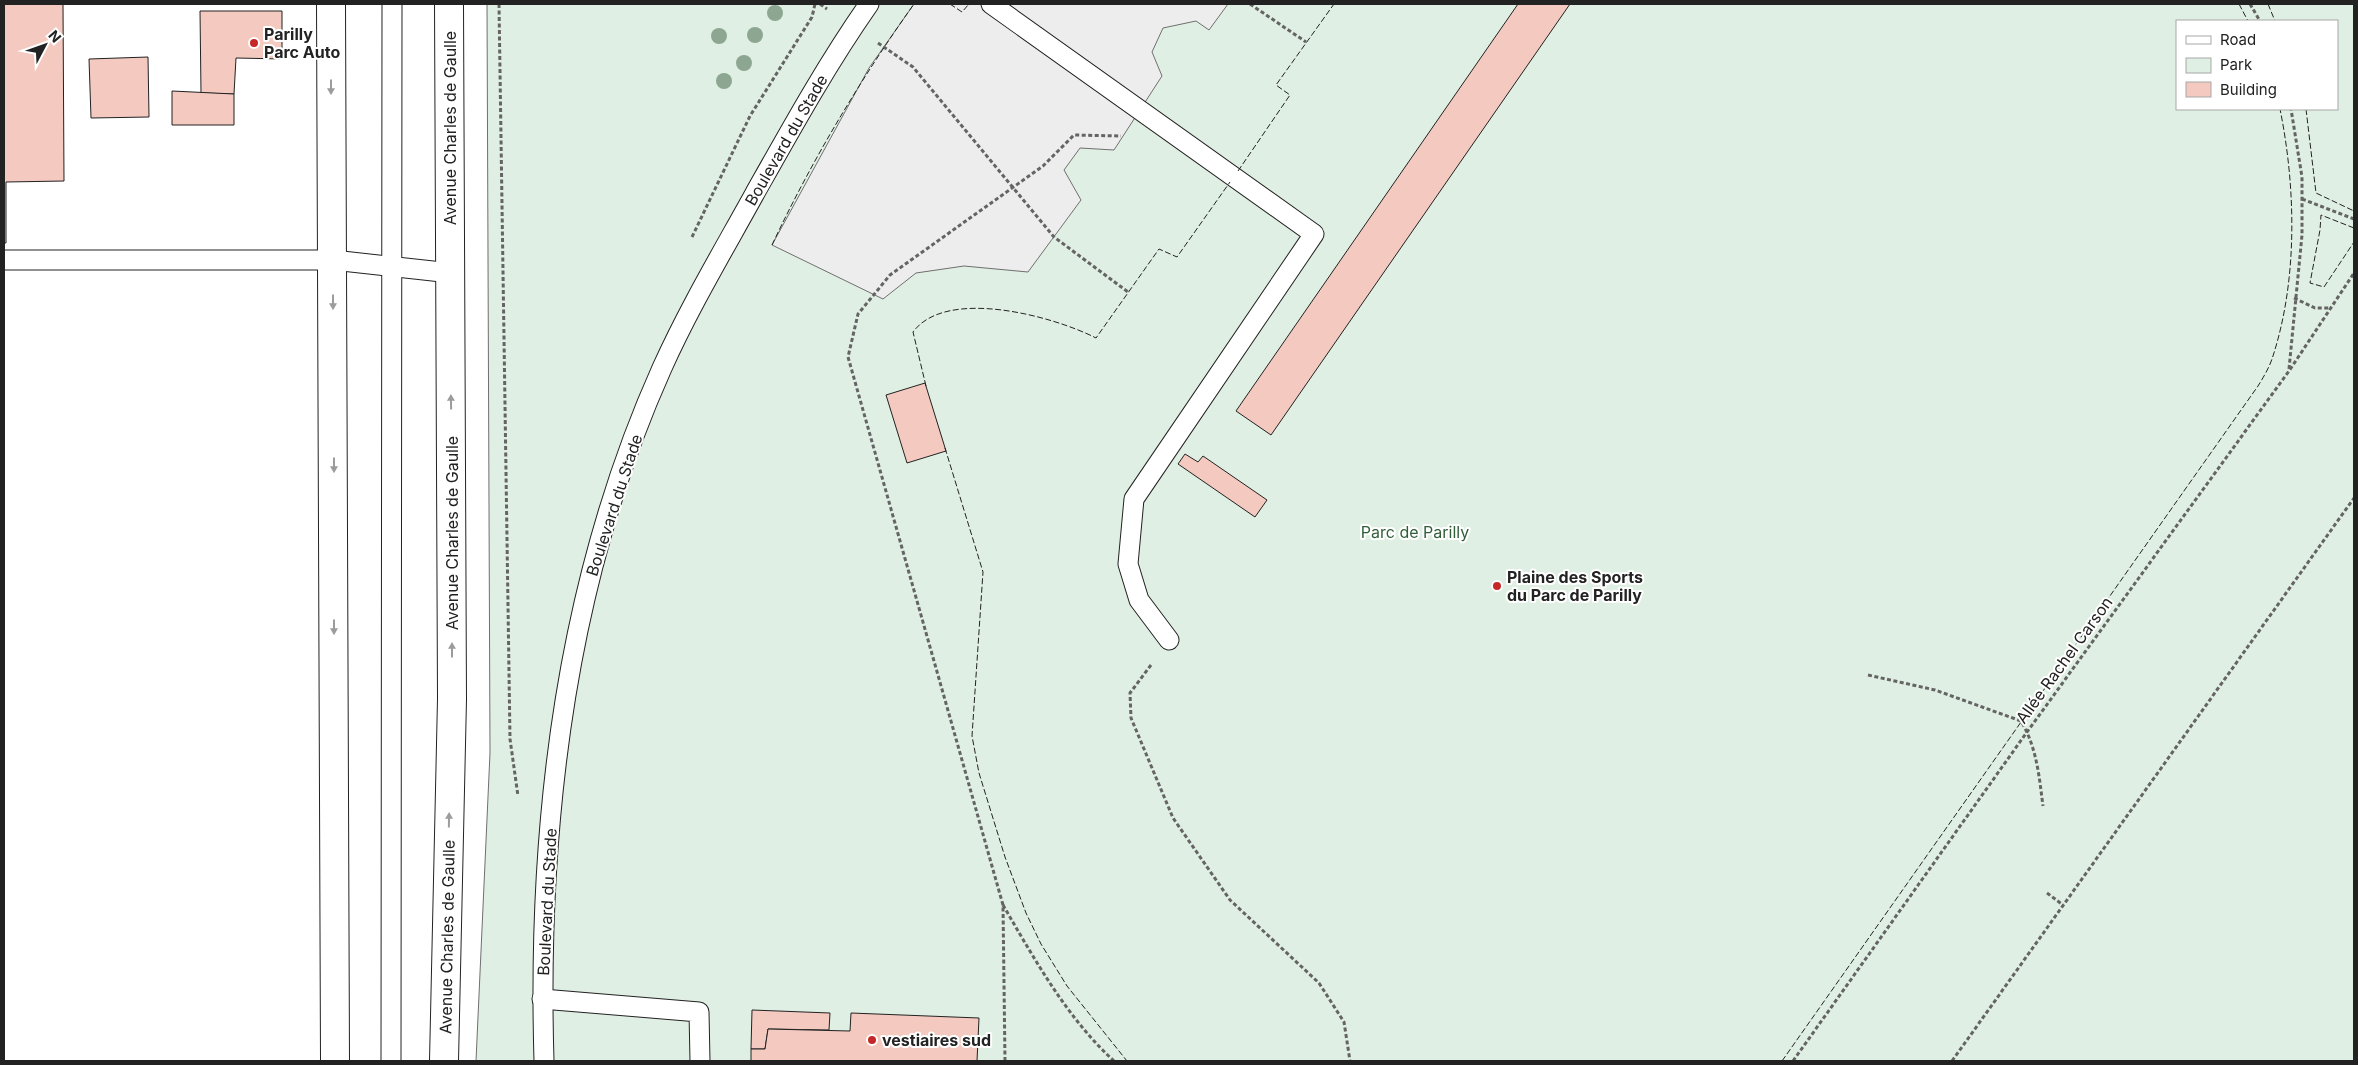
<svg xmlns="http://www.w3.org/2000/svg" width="2358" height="1065" font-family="Inter,sans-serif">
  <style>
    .green { fill: #e0efe3; stroke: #6f6f6f; fill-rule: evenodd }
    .parking { fill: #ededed; stroke: #6f6f6f }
    .building { fill: #f3c9c0; stroke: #222 }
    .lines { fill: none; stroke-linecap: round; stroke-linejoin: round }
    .lane-casing { stroke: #222; stroke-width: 21 }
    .primary-casing { stroke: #222; stroke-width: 30 }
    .path { stroke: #646464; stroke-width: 3; stroke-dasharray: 4 2.5; stroke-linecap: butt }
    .lane { stroke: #fff; stroke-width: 19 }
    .primary { stroke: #fff; stroke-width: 28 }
    .fence { stroke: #222; stroke-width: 1; stroke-dasharray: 6 2.5; stroke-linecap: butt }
    .tree { fill: #8da692 }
    .oneway { fill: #9c9c9c }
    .poi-dot { fill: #c62828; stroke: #fff; stroke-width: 2 }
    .labels { text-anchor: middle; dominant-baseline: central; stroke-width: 4; stroke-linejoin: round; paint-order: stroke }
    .poi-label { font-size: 16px; font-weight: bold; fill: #222; stroke: #fff; text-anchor: start }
    .street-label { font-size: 16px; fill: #222; stroke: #fff }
    .park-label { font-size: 16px; fill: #2f5e38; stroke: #fff }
  </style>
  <rect width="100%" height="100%" fill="#fff"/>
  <path class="green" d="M487 4H2354V1061H476L490 753ZM2177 21H2337V109H2177Z"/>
  <polygon class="parking" points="914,4 1228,4 1209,30 1196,21 1163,28 1152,52 1162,76 1114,150 1080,148 1064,170 1081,200 1028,272 964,266 916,273 883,299 772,245 869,68"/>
  <g class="building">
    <polygon points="4,4 63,4 64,181 6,182 6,243 4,243"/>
    <polygon points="1518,4 1570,4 1271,435 1236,411"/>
    <polygon points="200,11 282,11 282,59 236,58 234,94 201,93"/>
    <polygon points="148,57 149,117 91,118 89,59"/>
    <polygon points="172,91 234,94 234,125 172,125"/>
    <polygon points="925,383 946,451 907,463 886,395"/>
    <polygon points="1185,454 1198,462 1203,456 1267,500 1255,517 1178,464"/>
    <polygon points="752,1010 830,1013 829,1030 768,1029 765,1049 751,1049"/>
    <polygon points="851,1013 979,1018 977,1061 751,1061 751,1049 765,1049 768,1029 850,1031"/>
  </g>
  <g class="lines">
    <g class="lane-casing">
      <g id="lane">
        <polyline points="991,4 1314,234 1134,499 1128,564 1139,600 1169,640"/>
        <polyline points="4,260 333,260 451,273"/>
        <polyline points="542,999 699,1012 700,1061"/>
        <polyline points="391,1061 392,4"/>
        <path d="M544 1061C537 827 565 584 662 368 689 308 723 251 755 193 791 129 827 64 869 4"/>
      </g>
    </g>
    <g class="primary-casing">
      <g id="primary">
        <polyline points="331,4 335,1061"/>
        <polyline points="444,1061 452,699 449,4"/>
      </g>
    </g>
    <g class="path">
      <polyline points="499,4 510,739 518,796"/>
      <polyline points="820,4 827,9"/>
      <polyline points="1250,4 1306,42"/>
      <polyline points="2250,4 2260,21"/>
      <polyline points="878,43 913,67 1054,237 1128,292"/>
      <polyline points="2302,199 2354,219"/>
      <polyline points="692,237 750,116 812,17 815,4"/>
      <polyline points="2294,298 2315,308 2329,308"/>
      <polyline points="2289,369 2302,235 2302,177 2291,109"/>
      <polyline points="1151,665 1130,693 1131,718 1173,818 1230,900 1319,983 1344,1022 1350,1061"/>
      <path d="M1868 675 1935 690 2021 721C2037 748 2039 776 2043 806"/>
      <polyline points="2047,893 2063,905"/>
      <path d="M1003 905C1035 960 1067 1018 1114 1061"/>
      <polyline points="1005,1061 1003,905 848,357 858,314 890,275 1043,166 1074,135 1121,136"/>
      <polyline points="1793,1061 2027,732 2289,371 2354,273"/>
      <polyline points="1952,1061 2354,498"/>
    </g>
    <use href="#lane" class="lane"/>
    <use href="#primary" class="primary"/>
    <g class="fence">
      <polyline points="950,4 962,12 969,4"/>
      <polyline points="2239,4 2248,21"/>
      <polyline points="2268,4 2275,21"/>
      <polyline points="2306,109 2316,193 2354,211"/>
      <polyline points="1238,171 1290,95 1276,85 1334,4"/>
      <polyline points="2354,228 2321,215 2320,230 2310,283 2324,287 2354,242"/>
      <path d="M772 245C812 160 860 80 914 4"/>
      <path d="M926 386 913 332C946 287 1053 316 1096 338L1159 249 1177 257 1230 182"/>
      <polyline points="945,448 983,572 972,736 979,773 1005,857 1026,913 1041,944 1067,986 1127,1061"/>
      <path d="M1782 1061 2258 386C2263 378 2269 368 2272 359 2298 281 2296 188 2280 109"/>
    </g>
  </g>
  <g class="tree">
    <circle cx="775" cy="13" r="8"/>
    <circle cx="755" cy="35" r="8"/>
    <circle cx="719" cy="36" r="8"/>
    <circle cx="744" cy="63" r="8"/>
    <circle cx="724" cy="81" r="8"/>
  </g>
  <defs><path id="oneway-solid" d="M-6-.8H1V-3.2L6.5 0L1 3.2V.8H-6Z" transform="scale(1.25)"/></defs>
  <g class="oneway">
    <use href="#oneway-solid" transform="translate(331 87) rotate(90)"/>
    <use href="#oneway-solid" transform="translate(333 302) rotate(90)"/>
    <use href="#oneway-solid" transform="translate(451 402) rotate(-91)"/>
    <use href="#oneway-solid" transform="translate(334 465) rotate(90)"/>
    <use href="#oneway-solid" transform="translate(334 627) rotate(90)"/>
    <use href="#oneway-solid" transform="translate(452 650) rotate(-90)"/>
    <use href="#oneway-solid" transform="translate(449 820) rotate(-89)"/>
  </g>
  <g class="poi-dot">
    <circle cx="254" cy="43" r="5"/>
    <circle cx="1497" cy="586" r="5"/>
    <circle cx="872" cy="1040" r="5"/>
  </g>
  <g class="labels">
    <g class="poi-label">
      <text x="264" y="34">Parilly<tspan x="264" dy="18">Parc Auto</tspan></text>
      <text x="1507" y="577">Plaine des Sports<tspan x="1507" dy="18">du Parc de Parilly</tspan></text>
      <text x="882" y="1040">vestiaires sud</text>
    </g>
    <g class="street-label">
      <text transform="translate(450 128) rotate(-90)">Avenue Charles de Gaulle</text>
      <text transform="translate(786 140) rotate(-60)">Boulevard du Stade</text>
      <text transform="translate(614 505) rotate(-72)">Boulevard du Stade</text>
      <text transform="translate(452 533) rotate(-90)">Avenue Charles de Gaulle</text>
      <text transform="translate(2064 660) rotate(-54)">Allée Rachel Carson</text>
      <text transform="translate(547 902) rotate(-87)">Boulevard du Stade</text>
      <text transform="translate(447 937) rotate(-89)">Avenue Charles de Gaulle</text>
    </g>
    <g class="park-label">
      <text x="1415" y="532">Parc de Parilly</text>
    </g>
  </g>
  <rect width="2358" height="1065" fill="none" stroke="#222222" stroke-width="10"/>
  <rect x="2176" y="20" width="162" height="90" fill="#ffffff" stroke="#a7a7a7"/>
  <rect x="2186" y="36" width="25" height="8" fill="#ffffff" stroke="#a7a7a7"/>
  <text x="2220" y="45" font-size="15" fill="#222222">Road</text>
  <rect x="2186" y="58" width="25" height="15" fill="#e0efe3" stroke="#a7a7a7"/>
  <text x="2220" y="70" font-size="15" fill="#222222">Park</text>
  <rect x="2186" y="82" width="25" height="15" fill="#f3c9c0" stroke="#a7a7a7"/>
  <text x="2220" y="95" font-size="15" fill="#222222">Building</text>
  <g transform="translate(45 45) rotate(49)" stroke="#ffffff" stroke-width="4" paint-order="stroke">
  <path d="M0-4L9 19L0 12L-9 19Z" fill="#222222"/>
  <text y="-8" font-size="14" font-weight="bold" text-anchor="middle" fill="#222222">N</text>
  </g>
</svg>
